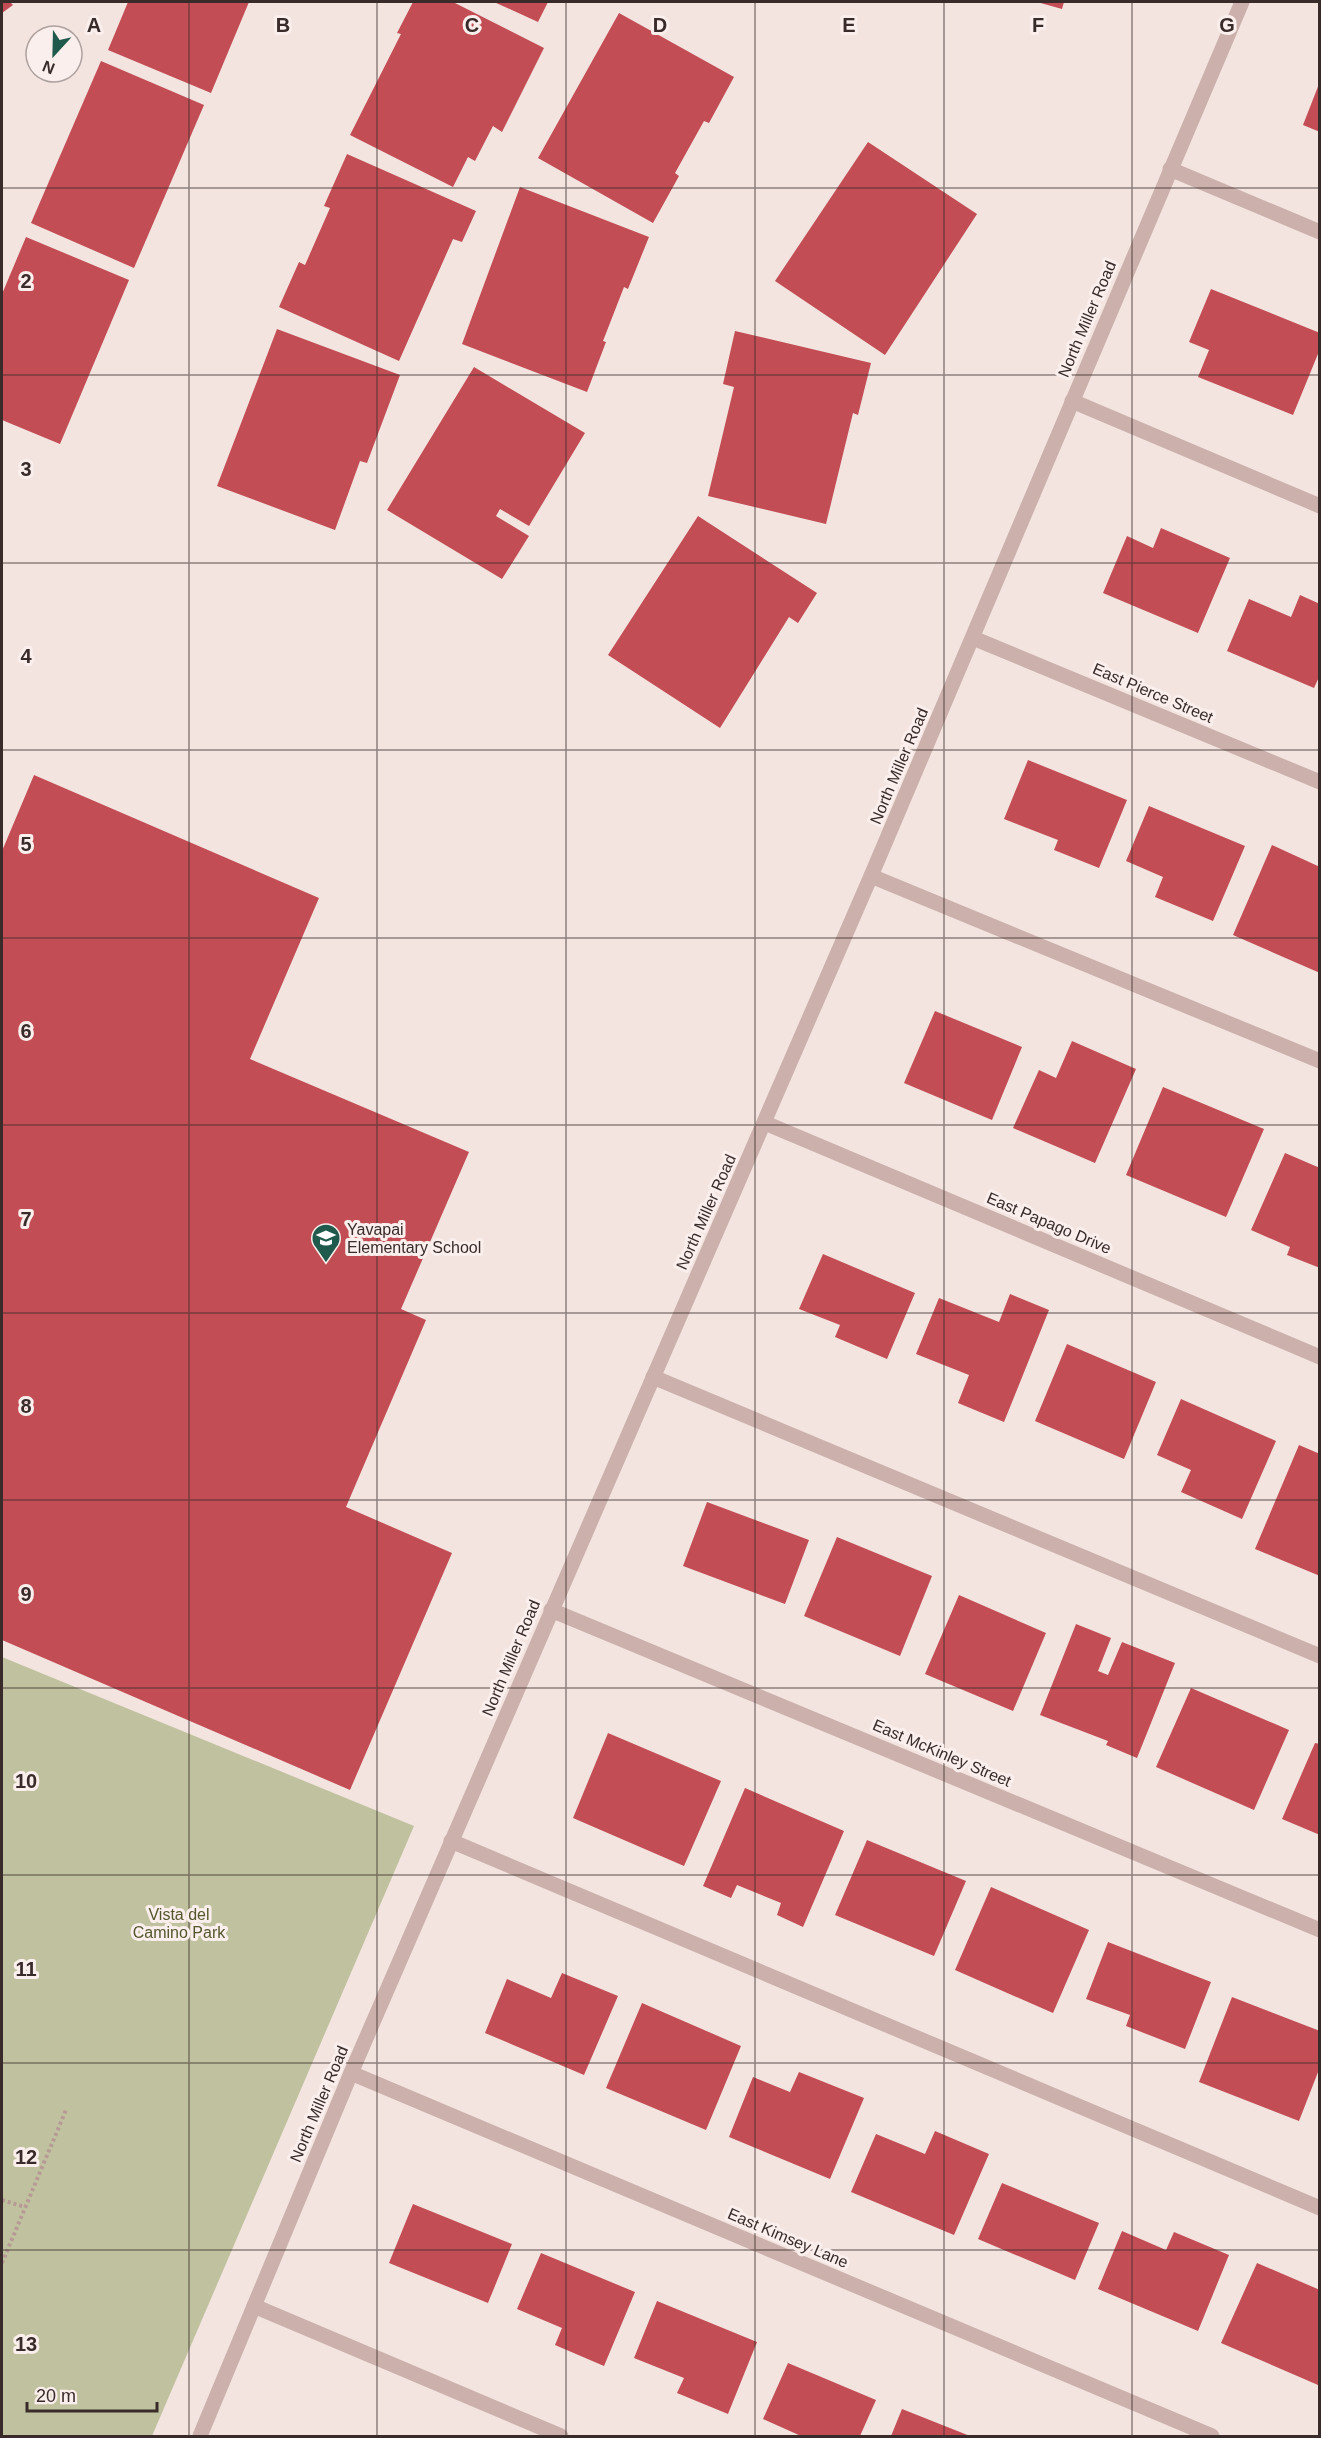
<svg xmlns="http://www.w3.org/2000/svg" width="1321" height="2438" font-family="Helvetica,sans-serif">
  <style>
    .green { fill: #c0c29f }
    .building { fill: #c34d54 }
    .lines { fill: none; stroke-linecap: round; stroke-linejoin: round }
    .path { stroke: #b79a95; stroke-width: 4; stroke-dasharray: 3 3; stroke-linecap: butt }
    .minor { stroke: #cbb0ab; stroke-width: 15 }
    .grid { fill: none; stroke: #392b2a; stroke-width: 1.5; stroke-opacity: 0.55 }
    .labels { text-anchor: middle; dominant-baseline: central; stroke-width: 6; stroke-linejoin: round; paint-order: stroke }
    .street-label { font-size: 16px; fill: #392b2a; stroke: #faefec }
    .poi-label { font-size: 16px; fill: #392b2a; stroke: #faefec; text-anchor: start }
    .park-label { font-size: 16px; fill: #54572e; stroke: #faefec }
    .grid-label { font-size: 20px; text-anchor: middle; font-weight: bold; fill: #392b2a; stroke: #faefec; stroke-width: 6; stroke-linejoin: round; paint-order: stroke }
  </style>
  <rect width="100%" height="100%" fill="#f3e4e0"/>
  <polygon class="green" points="2,1657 414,1826 152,2436 2,2436"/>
  <g class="building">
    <polygon points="2,2 10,2 13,5 2,13"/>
    <polygon points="128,2 249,2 211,93 108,50"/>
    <polygon points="413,2 453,2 544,48 502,132 493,126 475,161 468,157 453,187 350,135 401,34 397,33"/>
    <polygon points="494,2 548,2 538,22"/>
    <polygon points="1037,2 1064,2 1062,9"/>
    <polygon points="619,13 734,77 709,123 704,121 675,173 679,176 653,223 538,158"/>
    <polygon points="101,61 204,105 134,268 31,223"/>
    <polygon points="1319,84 1320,84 1320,132 1303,125"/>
    <polygon points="868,142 977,214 885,355 775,281"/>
    <polygon points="347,154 476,211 462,242 453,239 399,361 279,307 299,262 305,265 330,208 324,206"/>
    <polygon points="520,187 649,237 628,289 624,287 603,341 606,342 587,392 462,344"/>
    <polygon points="26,237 129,280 60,444 2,420 2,294"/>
    <polygon points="1211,289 1320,333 1320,349 1293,415 1198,377 1209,350 1189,342"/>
    <polygon points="277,329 400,375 367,463 360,461 335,530 217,486"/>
    <polygon points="735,331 871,363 858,415 853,413 826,524 708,496 734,387 723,384"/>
    <polygon points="474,367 585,433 529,526 500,509 496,516 529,536 502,579 387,510"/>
    <polygon points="698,516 817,593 798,623 789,617 720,728 608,655"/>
    <polygon points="1161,528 1230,558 1198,633 1103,593 1127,536 1153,548"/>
    <polygon points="1300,595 1320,604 1320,675 1314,688 1227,651 1249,599 1291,617"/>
    <polygon points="1028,760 1127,800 1099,868 1054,850 1058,840 1004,819"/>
    <polygon points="34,775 319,898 250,1059 469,1152 401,1309 426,1320 346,1507 452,1553 350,1790 2,1640 2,851"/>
    <polygon points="1149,806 1245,846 1213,921 1155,897 1163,877 1126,861"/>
    <polygon points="1272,845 1320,867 1320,973 1233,935"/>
    <polygon points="935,1011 1022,1047 992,1120 904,1083"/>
    <polygon points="1072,1041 1136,1069 1095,1163 1013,1128 1039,1070 1056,1078"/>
    <polygon points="1163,1087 1264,1129 1226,1217 1126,1175"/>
    <polygon points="1285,1153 1320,1168 1320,1268 1287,1255 1290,1247 1251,1230"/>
    <polygon points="823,1254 915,1293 887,1359 835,1337 840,1325 799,1309"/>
    <polygon points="1010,1294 1049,1310 1004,1422 958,1403 969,1375 916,1354 939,1298 999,1322"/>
    <polygon points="1067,1344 1156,1382 1124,1459 1035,1421"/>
    <polygon points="1181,1399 1276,1441 1242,1519 1181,1492 1191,1470 1157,1455"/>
    <polygon points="1299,1445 1320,1454 1320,1576 1255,1549"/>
    <polygon points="707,1502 809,1540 785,1604 683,1566"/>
    <polygon points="837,1537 932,1576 900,1656 804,1616"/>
    <polygon points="959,1595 1046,1633 1013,1711 925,1674"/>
    <polygon points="1076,1624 1111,1638 1098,1671 1108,1675 1122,1642 1175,1663 1137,1758 1106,1745 1108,1741 1040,1715"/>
    <polygon points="1191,1688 1289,1730 1254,1810 1156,1767"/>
    <polygon points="608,1733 721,1781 684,1866 573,1818"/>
    <polygon points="1315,1743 1320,1744 1320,1835 1282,1819"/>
    <polygon points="745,1788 844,1831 803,1927 777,1915 781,1903 737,1885 731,1898 703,1886"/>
    <polygon points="867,1840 966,1881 934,1956 835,1915"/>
    <polygon points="991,1887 1089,1930 1053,2013 955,1970"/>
    <polygon points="1108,1942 1211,1982 1185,2049 1126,2026 1130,2015 1086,1999"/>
    <polygon points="562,1973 618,1996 584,2075 485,2033 507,1979 551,1998"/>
    <polygon points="1232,1997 1320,2031 1320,2067 1299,2121 1199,2082"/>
    <polygon points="642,2003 741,2046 706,2130 606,2088"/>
    <polygon points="799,2072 864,2098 830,2179 729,2137 753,2077 790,2092"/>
    <polygon points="935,2131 989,2154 954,2235 851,2192 876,2134 925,2154"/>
    <polygon points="1002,2183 1099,2223 1075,2280 978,2239"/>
    <polygon points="413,2204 512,2244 488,2303 389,2263"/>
    <polygon points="1122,2231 1166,2250 1174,2232 1229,2255 1198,2331 1098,2289"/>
    <polygon points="541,2253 635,2292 604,2366 555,2345 562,2328 517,2309"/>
    <polygon points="1257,2263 1320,2290 1318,2385 1221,2343"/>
    <polygon points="657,2301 757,2342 728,2414 677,2393 684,2378 634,2358"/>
    <polygon points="788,2363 876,2400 860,2436 801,2436 763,2419"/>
    <polygon points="902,2409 970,2436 891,2436"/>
  </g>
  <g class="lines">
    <g class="path">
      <polyline points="2,2200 25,2207"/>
      <polyline points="2,2263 66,2110"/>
    </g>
    <g class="minor">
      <polyline points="1170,169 1320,232"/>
      <polyline points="1072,401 1320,506"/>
      <polyline points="973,638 1320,782"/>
      <polyline points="871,876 1320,1061"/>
      <polyline points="765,1123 1320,1357"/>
      <polyline points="653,1377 1320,1656"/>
      <polyline points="551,1610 1320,1930"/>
      <polyline points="451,1841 1320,2208"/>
      <polyline points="351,2073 1212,2436"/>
      <polyline points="254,2306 561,2436"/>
      <polyline points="200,2436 351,2073 871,876 1242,2"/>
    </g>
  </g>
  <path class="grid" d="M189 2V2436M377 2V2436M566 2V2436M755 2V2436M944 2V2436M1132 2V2436M2 188H1320M2 375H1320M2 563H1320M2 750H1320M2 938H1320M2 1125H1320M2 1313H1320M2 1500H1320M2 1688H1320M2 1875H1320M2 2063H1320M2 2250H1320"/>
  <defs>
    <g id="school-pin" transform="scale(1.5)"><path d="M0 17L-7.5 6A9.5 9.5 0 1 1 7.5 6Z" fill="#205a4c" stroke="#faefec"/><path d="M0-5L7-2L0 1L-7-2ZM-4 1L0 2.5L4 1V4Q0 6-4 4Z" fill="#fff"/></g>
  </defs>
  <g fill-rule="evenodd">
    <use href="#school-pin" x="326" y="1238"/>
  </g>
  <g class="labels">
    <g class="street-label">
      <text transform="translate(1087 319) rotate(-67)">North Miller Road</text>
      <text transform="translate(1153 693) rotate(23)">East Pierce Street</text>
      <text transform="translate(899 766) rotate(-67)">North Miller Road</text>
      <text transform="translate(706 1212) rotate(-66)">North Miller Road</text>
      <text transform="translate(1049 1223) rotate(23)">East Papago Drive</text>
      <text transform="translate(511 1658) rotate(-67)">North Miller Road</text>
      <text transform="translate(942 1753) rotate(23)">East McKinley Street</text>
      <text transform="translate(319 2104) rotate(-67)">North Miller Road</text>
      <text transform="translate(788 2238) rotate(23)">East Kimsey Lane</text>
    </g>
    <g class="poi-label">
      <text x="347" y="1229">Yavapai<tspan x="347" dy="18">Elementary School</tspan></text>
    </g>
    <g class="park-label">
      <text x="179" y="1914">Vista del<tspan x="179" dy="18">Camino Park</tspan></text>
    </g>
  </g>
  <g class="grid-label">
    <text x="94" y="32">A</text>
    <text x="283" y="32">B</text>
    <text x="472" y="32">C</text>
    <text x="660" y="32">D</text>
    <text x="849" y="32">E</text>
    <text x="1038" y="32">F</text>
    <text x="1227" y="32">G</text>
    <text x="26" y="288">2</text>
    <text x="26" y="476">3</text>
    <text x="26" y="663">4</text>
    <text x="26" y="851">5</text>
    <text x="26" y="1038">6</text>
    <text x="26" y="1226">7</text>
    <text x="26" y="1413">8</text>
    <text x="26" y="1601">9</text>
    <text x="26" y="1788">10</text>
    <text x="26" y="1976">11</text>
    <text x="26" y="2164">12</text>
    <text x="26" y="2351">13</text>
  </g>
  <rect width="1321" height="2438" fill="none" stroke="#392b2a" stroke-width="6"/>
  <g transform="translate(54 54) rotate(202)"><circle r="28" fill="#faefec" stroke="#ada19e" stroke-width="1.5"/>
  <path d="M0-4.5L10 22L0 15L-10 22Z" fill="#205a4c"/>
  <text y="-9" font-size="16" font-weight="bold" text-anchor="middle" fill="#392b2a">N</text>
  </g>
  <path d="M27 2402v9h130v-9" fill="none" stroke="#392b2a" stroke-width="3"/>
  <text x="36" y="2402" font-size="18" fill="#392b2a" stroke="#faefec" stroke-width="4.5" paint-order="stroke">20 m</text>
</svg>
